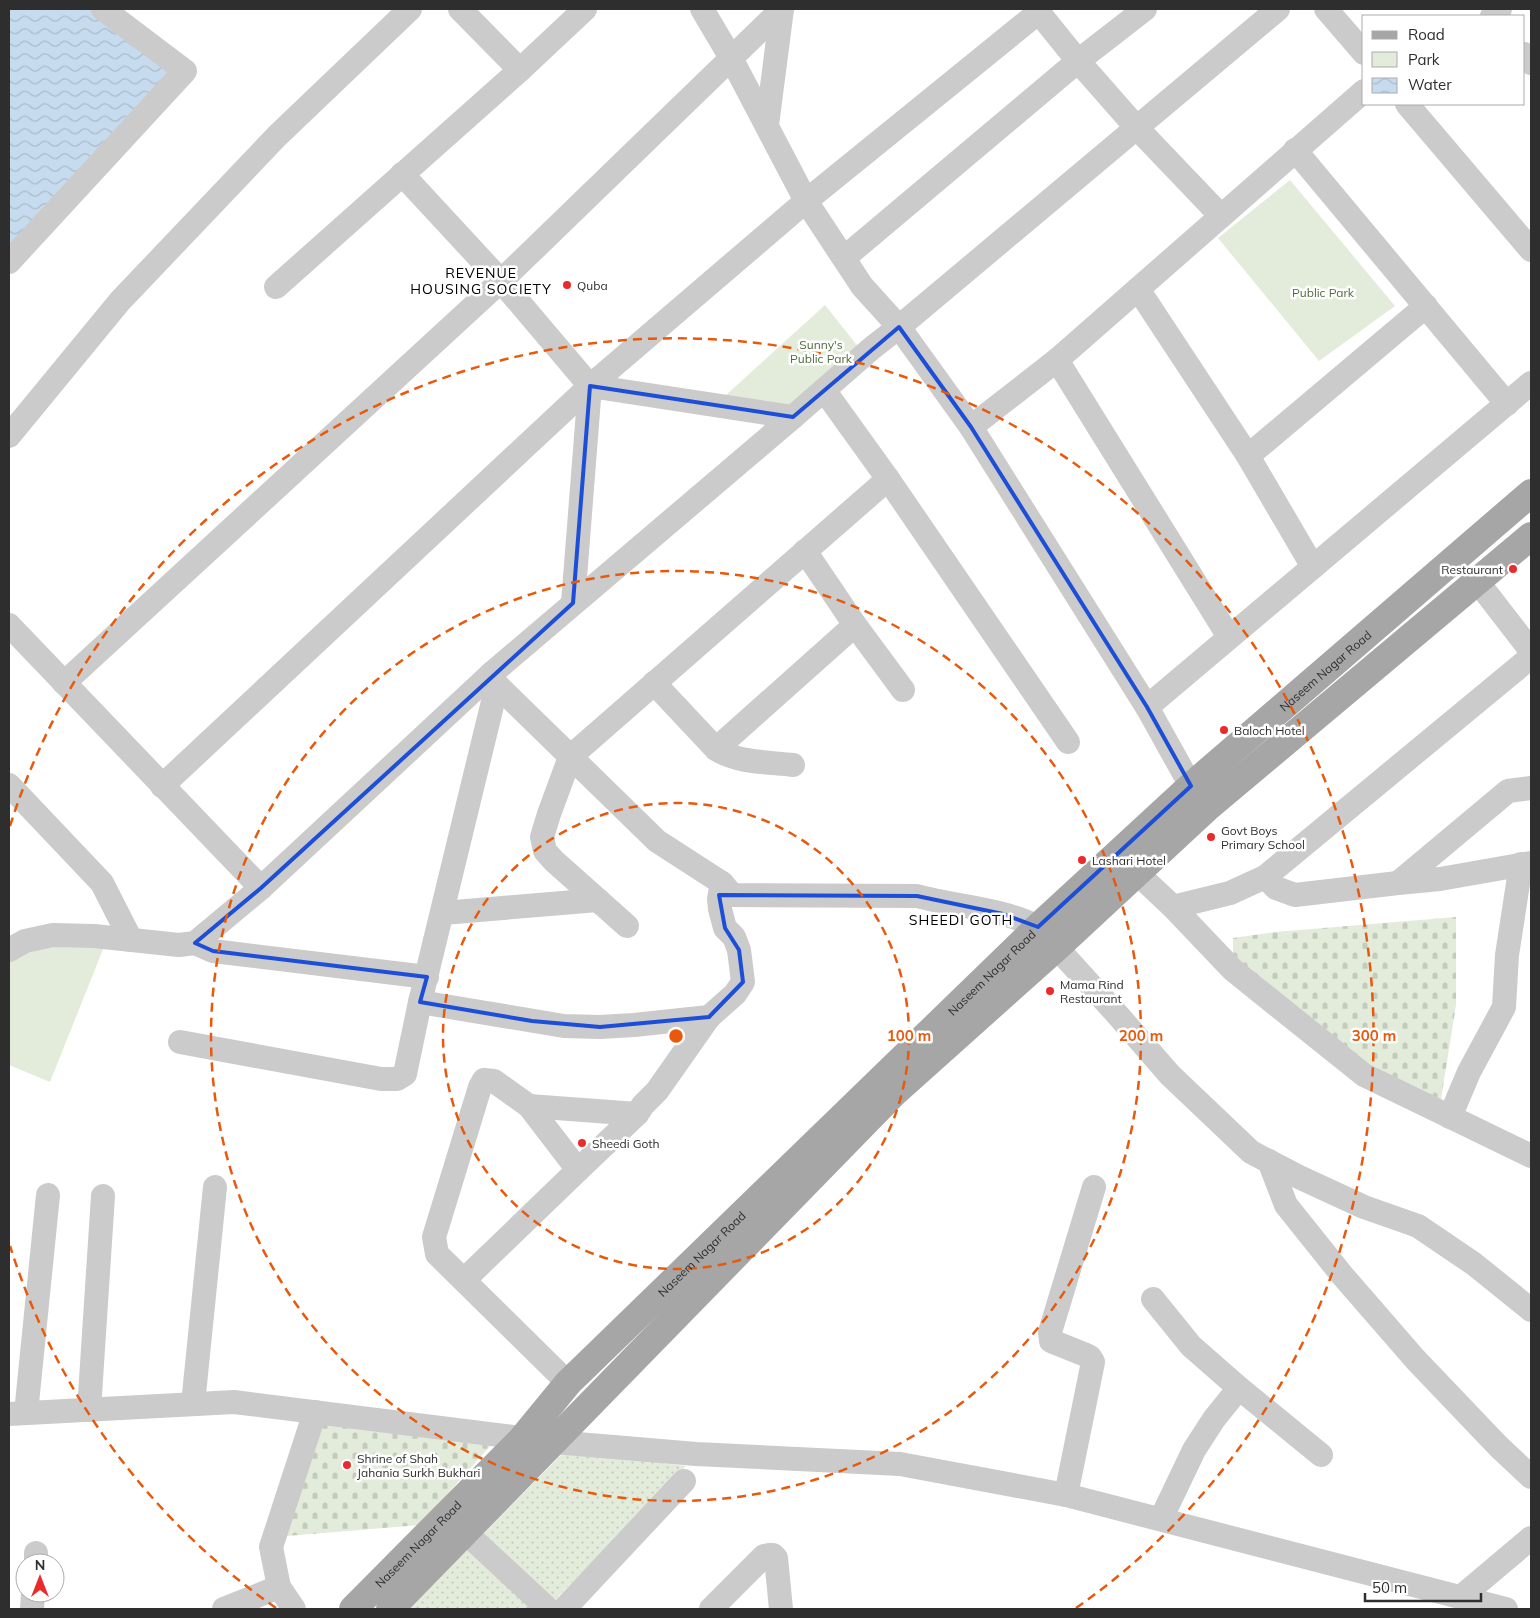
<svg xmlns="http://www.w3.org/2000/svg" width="1540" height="1618" font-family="Mulish,sans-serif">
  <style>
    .grass { fill: url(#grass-dots) }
    .cemetery { fill: url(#cemetery-stones) }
    .park { fill: #e3ecdb }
    .water { fill: url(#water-waves) }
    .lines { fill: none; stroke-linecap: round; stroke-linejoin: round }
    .minor { stroke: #cbcbcb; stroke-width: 24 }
    .major { stroke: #a6a6a6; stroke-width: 28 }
    .marked { fill: none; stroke: #1d4ed8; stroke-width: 4; stroke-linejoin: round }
    .ring { fill: none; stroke: #e8590c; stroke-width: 2.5; stroke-dasharray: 9 6 }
    .poi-dot { fill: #eb2a2c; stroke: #fff; stroke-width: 2 }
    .labels { text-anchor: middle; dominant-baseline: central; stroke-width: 5; stroke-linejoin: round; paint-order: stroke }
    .poi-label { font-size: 12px; fill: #2e2e2e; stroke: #fff; text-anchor: start }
    .park-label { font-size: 12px; fill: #4e6b3a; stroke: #fff }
    .street-label { font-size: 12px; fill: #2e2e2e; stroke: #fff }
    .neighbourhood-label { font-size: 14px; letter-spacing: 1px; fill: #000; stroke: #fff }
    .centre { fill: #e8590c; stroke: #fff; stroke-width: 2.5 }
    .ring-label { font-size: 15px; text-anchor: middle; font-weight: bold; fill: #e8590c; stroke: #fff; stroke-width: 5; stroke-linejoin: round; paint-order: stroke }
  </style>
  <defs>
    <pattern id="grass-dots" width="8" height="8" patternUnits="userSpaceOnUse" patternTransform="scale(1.25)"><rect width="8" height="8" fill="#e3ecdb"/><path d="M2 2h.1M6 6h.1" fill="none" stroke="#c3cbbc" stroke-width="1.8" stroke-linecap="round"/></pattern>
    <pattern id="cemetery-stones" width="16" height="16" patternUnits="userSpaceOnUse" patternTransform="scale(1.25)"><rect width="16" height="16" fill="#e3ecdb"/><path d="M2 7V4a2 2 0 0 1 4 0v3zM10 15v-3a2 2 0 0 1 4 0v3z" fill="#c3cbbc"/></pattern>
    <pattern id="water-waves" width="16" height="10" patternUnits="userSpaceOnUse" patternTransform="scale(1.25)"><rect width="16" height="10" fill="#c6dbed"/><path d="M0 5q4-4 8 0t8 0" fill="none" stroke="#aabccc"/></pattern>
  </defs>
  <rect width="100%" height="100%" fill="#fff"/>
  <polygon class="grass" points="565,1451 686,1466 546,1609 409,1609"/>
  <g class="cemetery">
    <polygon points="1456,917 1456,1005 1439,1112 1364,1075 1233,970 1233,938 1275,932"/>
    <polygon points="313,1412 499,1436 420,1525 287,1536"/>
  </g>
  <g class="park">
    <polygon points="1290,180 1395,306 1319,361 1218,238"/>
    <polygon points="825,305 864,354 793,417 715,405"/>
    <polygon points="108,937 50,1082 9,1065 9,950"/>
  </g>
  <polygon class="water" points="9,9 103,9 185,71 9,262"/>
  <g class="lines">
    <g class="minor">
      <polyline points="460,9 520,70"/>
      <polyline points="702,9 731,58 806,201 862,286 899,327 971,427 1147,707 1191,786 1202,800"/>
      <polyline points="1036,9 1078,61 1136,127 1221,216"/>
      <polyline points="1326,9 1364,53"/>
      <polyline points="1492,16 1500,9"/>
      <polyline points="1524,54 1531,63"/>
      <polyline points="1407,104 1531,250"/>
      <polyline points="767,125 782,9"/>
      <polyline points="1295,150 1507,404"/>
      <polyline points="402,174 501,281 590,386 793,417"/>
      <polyline points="844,258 1078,61 1145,9"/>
      <polyline points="9,262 185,71 103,9"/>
      <polyline points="276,287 520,70 585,9"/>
      <polyline points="1138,289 1248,456 1313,567"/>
      <polyline points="1057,360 1229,637"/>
      <polyline points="824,390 888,479"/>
      <polyline points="971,427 1057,360 1364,91"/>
      <polyline points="9,436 120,301 277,136 410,9"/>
      <polyline points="1248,456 1426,306"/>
      <polyline points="805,551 855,625"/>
      <polyline points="1477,581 1531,651"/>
      <polyline points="573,603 590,386"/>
      <polyline points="9,625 261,888"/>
      <polyline points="491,674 793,417 872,348 899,327 1278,9"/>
      <polyline points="64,683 501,281 782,9"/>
      <path d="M654 683 716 749C737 763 769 762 793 765"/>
      <polyline points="1147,707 1531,383"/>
      <polyline points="716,749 855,625 903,690"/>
      <polyline points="9,785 102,883 131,940"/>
      <polyline points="162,786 590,386 806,201 1039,12"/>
      <polyline points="1137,873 1173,907 1233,970 1364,1075 1531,1156"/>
      <polyline points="1265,877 1531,657"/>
      <polyline points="1398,883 1508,791 1531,788"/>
      <polyline points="1173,907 1230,893 1265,877 1276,888 1295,895 1398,883 1440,879 1531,863"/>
      <polyline points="443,913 598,900"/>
      <polyline points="627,926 554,861 545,851 542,837 549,814 570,757 888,479 1068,742"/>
      <polyline points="195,943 213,951 427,977"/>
      <path d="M9 950 25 941 53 935 94 936 179 945 195 943 261 888 491 674 497 685 657 841 722 883 732 895 917 896C957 907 1001 908 1038 927L1116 1013 1170 1075 1251 1152 1299 1177 1364 1207 1418 1226 1474 1264 1531 1310"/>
      <polyline points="420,1002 564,1026 600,1027 634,1025 709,1017 735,994 743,982 739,950 734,937 725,928 720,909 719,899 722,883"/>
      <polyline points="180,1042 381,1079 397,1079 405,1074 420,1002 497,685"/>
      <polyline points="529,1106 637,1114"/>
      <polyline points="1450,1117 1469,1072 1504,1007 1507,955 1521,864"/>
      <polyline points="1269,1161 1286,1205 1342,1275 1415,1359 1499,1447 1531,1477"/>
      <polyline points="464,1280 578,1170"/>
      <polyline points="1153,1299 1191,1346 1239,1388 1321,1455"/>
      <polyline points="568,1383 437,1254 434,1237 480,1087 484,1080 494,1081 529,1106 578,1170 637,1114 643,1105 657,1091 709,1017"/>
      <polyline points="193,1404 215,1187"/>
      <polyline points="89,1410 103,1196"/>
      <polyline points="26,1413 48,1195"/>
      <polyline points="9,1414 234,1402 554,1442 696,1454 900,1464 1066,1495 1506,1609"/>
      <polyline points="1066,1495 1093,1362 1090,1357 1086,1355 1051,1341 1050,1332 1094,1187"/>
      <polyline points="1161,1519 1194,1450 1214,1419 1239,1388"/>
      <polyline points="466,1533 548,1609"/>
      <polyline points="36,1563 36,1553"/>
      <polyline points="1461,1597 1531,1538"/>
      <polyline points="32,1609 33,1593"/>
      <polyline points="224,1609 279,1587"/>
      <polyline points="294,1609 279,1587 271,1547 315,1412"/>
      <polyline points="564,1609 684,1481"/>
      <polyline points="711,1609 764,1556 769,1555 773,1555 776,1558 781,1609"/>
    </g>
    <g class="major">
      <path id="s1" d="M353 1609 522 1439 568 1383 1038 927 1191 786 1531 493"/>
      <polyline points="390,1609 895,1092 1056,948 1208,807 1531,536"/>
    </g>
  </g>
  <path class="marked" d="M899 327 971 427 1147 707 1191 786 1038 927 1003 914 917 896 719 895 725 928 739 950 743 982 709 1017 600 1027 532 1021 420 1002 427 977 213 951 195 943 261 888 573 603 590 386 793 417Z"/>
  <g class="ring">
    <circle cx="676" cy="1036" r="233"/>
    <circle cx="676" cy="1036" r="465"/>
    <path d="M276 1608A698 698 0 0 1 10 1246M10 826A698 698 0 1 1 1076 1608"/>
  </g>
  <g class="poi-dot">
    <circle cx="567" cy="285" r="5"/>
    <circle cx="1513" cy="569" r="5"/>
    <circle cx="1224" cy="730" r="5"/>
    <circle cx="1211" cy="837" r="5"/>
    <circle cx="1082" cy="860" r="5"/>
    <circle cx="1050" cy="991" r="5"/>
    <circle cx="582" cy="1143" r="5"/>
    <circle cx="347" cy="1465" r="5"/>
  </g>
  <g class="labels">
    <g class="poi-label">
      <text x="577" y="285">Quba</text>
      <text x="1503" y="569" text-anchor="end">Restaurant</text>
      <text x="1234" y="730">Baloch Hotel</text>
      <text x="1221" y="830">Govt Boys<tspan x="1221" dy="14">Primary School</tspan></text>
      <text x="1092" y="860">Lashari Hotel</text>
      <text x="1060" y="984">Mama Rind<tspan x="1060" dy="14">Restaurant</tspan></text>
      <text x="592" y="1143">Sheedi Goth</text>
      <text x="357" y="1458">Shrine of Shah<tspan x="357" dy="14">Jahania Surkh Bukhari</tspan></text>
    </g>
    <g class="park-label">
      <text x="1323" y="292">Public Park</text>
      <text x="821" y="344">Sunny's<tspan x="821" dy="14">Public Park</tspan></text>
    </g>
    <g class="street-label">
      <text stroke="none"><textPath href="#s1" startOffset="1352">Naseem Nagar Road</textPath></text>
      <text stroke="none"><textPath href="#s1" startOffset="902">Naseem Nagar Road</textPath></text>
      <text stroke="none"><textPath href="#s1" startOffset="498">Naseem Nagar Road</textPath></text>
      <text stroke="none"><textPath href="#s1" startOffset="92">Naseem Nagar Road</textPath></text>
    </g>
    <g class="neighbourhood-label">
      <text x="481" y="273">REVENUE<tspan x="481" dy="16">HOUSING SOCIETY</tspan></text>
      <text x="961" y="920">SHEEDI GOTH</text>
    </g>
  </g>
  <circle cx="676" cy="1036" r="8" class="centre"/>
  <g class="ring-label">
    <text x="909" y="1041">100 m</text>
    <text x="1141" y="1041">200 m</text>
    <text x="1374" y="1041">300 m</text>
  </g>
  <rect width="1540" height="1618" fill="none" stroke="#2e2e2e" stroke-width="20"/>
  <rect x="1362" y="15" width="162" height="90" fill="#ffffff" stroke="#ababab"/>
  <rect x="1372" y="31" width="25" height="8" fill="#a6a6a6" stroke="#ababab"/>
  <text x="1408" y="40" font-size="15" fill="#2e2e2e">Road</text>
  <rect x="1372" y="52" width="25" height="15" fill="#e3ecdb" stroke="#ababab"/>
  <text x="1408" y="65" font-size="15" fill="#2e2e2e">Park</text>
  <rect x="1372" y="78" width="25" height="15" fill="url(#water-waves)" stroke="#ababab"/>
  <text x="1408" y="90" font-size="15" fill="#2e2e2e">Water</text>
  <g transform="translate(40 1578)"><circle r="24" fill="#ffffff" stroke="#ababab"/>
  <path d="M0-4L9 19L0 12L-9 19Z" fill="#eb2a2c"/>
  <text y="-8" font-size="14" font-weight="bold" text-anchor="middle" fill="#2e2e2e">N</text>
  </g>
  <path d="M1365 1593v8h116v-8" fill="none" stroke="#2e2e2e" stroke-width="2.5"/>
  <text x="1372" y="1593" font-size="15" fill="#2e2e2e" stroke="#ffffff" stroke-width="4" paint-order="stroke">50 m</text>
</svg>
